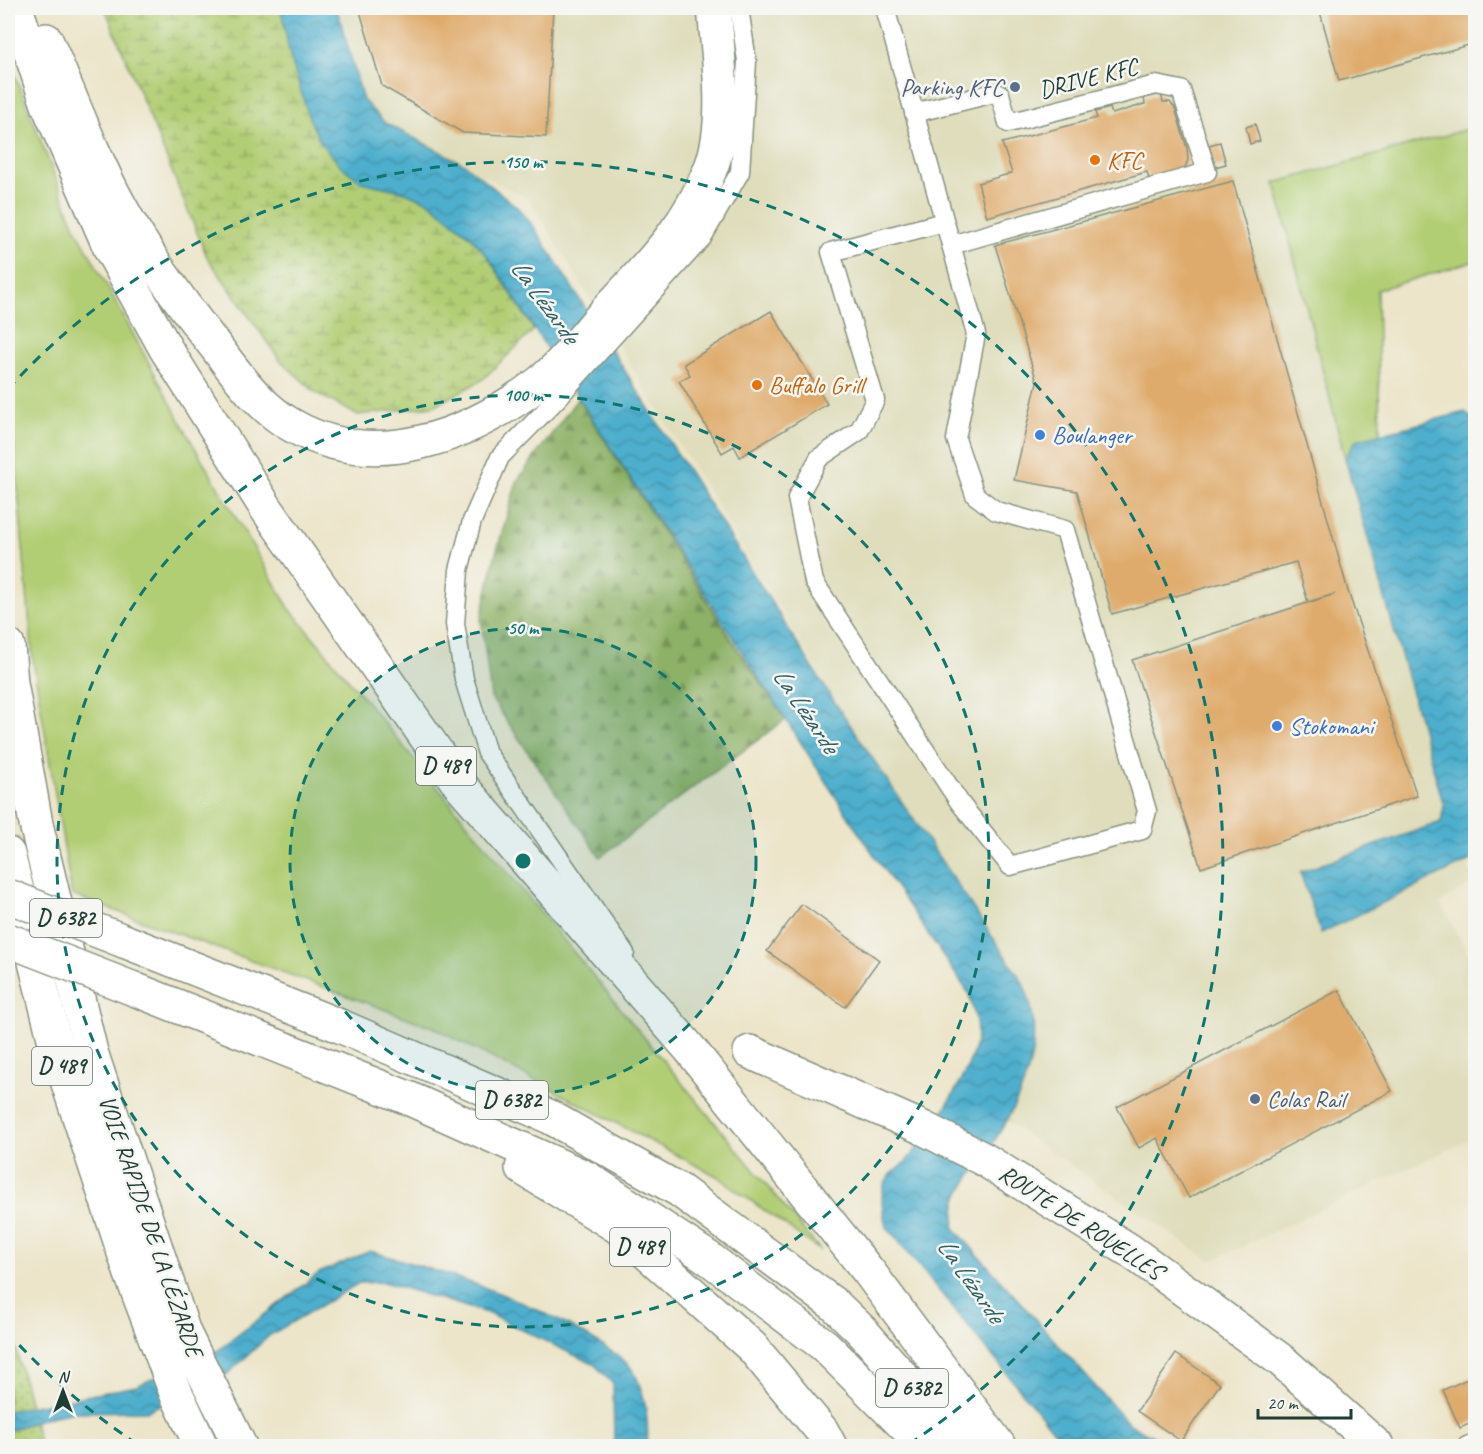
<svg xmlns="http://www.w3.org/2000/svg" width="1483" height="1454" font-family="Caveat,sans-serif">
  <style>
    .built { fill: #dfddbb }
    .grass { fill: #b2ce74; stroke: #688654; stroke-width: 1.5 }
    .forest { fill: url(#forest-firs); stroke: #56774d; stroke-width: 1.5 }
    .wetland { fill: url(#wetland-marsh); stroke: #688654; stroke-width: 1.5 }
    .park { fill: url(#park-dots); stroke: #688654; stroke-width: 1.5 }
    .water { fill: url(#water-waves); stroke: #367680; stroke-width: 1.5 }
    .building { fill: #dfab6c }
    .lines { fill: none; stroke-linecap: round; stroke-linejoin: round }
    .lane-casing { stroke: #86917f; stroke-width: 21 }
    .street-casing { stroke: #86917f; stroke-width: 36 }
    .highway-casing { stroke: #86917f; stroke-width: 36 }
    .lane { stroke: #fff; stroke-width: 18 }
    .street { stroke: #fff; stroke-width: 33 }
    .highway { stroke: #fff; stroke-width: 33 }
    .highway-bridge-casing { stroke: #86917f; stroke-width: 36; stroke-linecap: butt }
    .highway-bridge { stroke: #fff; stroke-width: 33 }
    .ring { fill: none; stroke: #0f766e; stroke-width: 3; stroke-dasharray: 10 8 }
    .service-dot { fill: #5c6f8a; stroke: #f6f6f2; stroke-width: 2 }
    .food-dot { fill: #e8710a; stroke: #f6f6f2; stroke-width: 2 }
    .shop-dot { fill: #3f7fe0; stroke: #f6f6f2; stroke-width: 2 }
    .labels { text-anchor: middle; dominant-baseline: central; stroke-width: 5; stroke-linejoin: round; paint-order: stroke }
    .shield { fill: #f6f6f2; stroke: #60746d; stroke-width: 1.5 }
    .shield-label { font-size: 22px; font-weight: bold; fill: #1f3d34 }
    .street-label { font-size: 24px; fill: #1f3d34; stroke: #f6f6f2 }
    .service-label { font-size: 24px; fill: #4e5e75; stroke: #f6f6f2; text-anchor: end }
    .food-label { font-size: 24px; fill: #c56008; stroke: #f6f6f2; text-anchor: start }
    .shop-label { font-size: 24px; fill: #366cbe; stroke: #f6f6f2; text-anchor: start }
    .water-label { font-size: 26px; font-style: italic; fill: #2d5f62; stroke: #f6f6f2 }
    .centre { fill: #0f766e; stroke: #f6f6f2; stroke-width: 3 }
    .ring-label { font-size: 18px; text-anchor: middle; font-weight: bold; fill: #0f766e; stroke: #f6f6f2; stroke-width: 5; stroke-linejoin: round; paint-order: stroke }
  </style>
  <defs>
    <pattern id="forest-firs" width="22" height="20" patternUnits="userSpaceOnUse" patternTransform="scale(1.5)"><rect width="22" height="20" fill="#8db166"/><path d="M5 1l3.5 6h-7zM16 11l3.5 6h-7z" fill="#739155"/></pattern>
    <pattern id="wetland-marsh" width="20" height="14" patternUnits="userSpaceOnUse" patternTransform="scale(1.5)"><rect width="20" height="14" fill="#b2ce74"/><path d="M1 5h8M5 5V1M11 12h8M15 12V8" fill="none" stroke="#90a860"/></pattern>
    <pattern id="park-dots" width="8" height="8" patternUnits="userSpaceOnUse" patternTransform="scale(1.5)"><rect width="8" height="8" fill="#b2ce74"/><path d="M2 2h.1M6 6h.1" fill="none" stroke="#90a860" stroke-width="1.8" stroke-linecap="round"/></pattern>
    <pattern id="water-waves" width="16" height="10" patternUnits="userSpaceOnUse" patternTransform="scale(1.5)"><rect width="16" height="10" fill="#4eafcd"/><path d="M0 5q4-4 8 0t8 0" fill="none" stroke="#4090a7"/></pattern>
  </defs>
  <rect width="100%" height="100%" fill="#f6f6f2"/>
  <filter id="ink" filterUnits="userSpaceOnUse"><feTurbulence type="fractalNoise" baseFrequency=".0167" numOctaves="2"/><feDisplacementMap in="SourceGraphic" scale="12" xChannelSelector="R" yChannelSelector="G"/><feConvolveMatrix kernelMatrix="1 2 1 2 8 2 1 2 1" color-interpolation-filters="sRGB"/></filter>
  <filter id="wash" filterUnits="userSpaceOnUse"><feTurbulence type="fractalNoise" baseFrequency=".008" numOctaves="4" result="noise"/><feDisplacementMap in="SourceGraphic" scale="24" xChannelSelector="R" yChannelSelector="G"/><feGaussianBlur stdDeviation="1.35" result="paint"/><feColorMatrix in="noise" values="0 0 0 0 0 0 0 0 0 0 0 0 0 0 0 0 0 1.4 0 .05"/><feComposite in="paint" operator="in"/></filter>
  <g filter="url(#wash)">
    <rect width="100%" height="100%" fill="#ece5ca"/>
    <polygon class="built" points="340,8 1475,8 1475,127 1275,183 1364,532 1444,806 1441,822 1300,873 1321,933 1467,862 1474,883 1440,903 1475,965 1475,1137 1211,1261 1003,1119 1028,1014 529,199 370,118"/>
    <g class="grass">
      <polygon points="8,57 74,225 194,446 289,608 821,1251 715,1175 435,1028 72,895 33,661 8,378"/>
      <polygon points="1475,127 1475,261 1377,290 1380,434 1356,440 1345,458 1275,183"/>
    </g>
    <polygon class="forest" points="578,398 740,653 786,719 600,857 491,698 481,620 494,560 517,481"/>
    <polygon class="wetland" points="105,8 315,8 347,114 471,237 488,257 534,330 482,380 434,406 357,415 316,393 280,360 207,257"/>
    <polygon class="park" points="8,1317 40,1446 8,1446"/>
    <g class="water">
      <path d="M281 8H337L363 100 385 123 464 164 516 206 534 227 830 695 1022 981C1053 1048 1017 1105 982 1161 974 1172 961 1187 957 1200 955 1208 955 1219 954 1228L1129 1424 1172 1446H1066L886 1226C883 1214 879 1193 886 1181 891 1172 903 1166 909 1158 930 1134 970 1073 976 1042 979 1024 973 1008 968 992L855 827 488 257 471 237 429 202 405 192 361 182 340 165 321 143 309 118 289 52Z"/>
      <polygon points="1465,412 1476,423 1475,858 1321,933 1300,872 1441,822 1444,806 1345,458 1356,440"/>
      <path d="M370 1251C450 1274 528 1298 598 1343 609 1350 626 1359 633 1371 646 1393 649 1422 647 1446H614L613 1384 595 1365 487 1313 383 1282 359 1283 270 1335 225 1376 147 1411 75 1412 45 1418 8 1431V1411L136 1386 217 1351 319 1273Z"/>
    </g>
    <g id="blocks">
      <g class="building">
        <polygon points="359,8 553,8 546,137 463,133 382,86"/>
        <polygon points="1319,8 1476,8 1476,43 1339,81"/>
        <polygon points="1161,94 1163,102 1170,102 1175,108 1187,148 1188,160 1183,173 1150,183 1147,172 987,217 978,183 1012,173 1002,143 1097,118 1095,112 1110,108 1112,114 1145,104 1144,98"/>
        <polygon points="1255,124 1260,141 1250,144 1246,127"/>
        <polygon points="1220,142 1226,164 1215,167 1209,145"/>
        <polygon points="1233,181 1348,591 1417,796 1201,868 1132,660 1335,594 1308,602 1296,562 1112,614 1077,491 1014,480 1037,382 995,245"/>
        <polygon points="771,311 827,404 740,457 734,446 722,453 679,381 690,375 684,364"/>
        <polygon points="802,904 879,960 845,1007 767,951"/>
        <polygon points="1339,990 1392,1091 1189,1198 1157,1138 1139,1148 1117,1107"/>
        <polygon points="1176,1354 1220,1384 1181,1441 1137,1411"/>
        <polygon points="1476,1375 1476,1421 1460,1428 1443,1390"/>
      </g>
    </g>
  </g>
  <g filter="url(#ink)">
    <use href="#blocks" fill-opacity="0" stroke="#86917f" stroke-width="1.5"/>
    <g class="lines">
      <g class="lane-casing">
        <g id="lane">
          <polyline points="885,8 976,334 956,439 975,495 996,511 1065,530 1147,811 1142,830 1010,866 960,803 814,582 797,498 819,458 859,431 875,400 831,252 944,222"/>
          <polyline points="914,113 990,94"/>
          <polyline points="951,245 1207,172 1181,90 1156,85 1008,123 1000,94"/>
          <polyline points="625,953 487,753 464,679 455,624 459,570 472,521 500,457 555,401 702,238 740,172 747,61 739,8"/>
          <polyline points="1467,1446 1476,1443"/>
        </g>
      </g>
      <g class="street-casing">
        <polyline id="street" points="750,1052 923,1128 985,1160 1129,1250 1282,1361 1377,1446"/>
      </g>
      <g class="highway-casing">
        <g id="highway">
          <polyline points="16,8 48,105 110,248 166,349 266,508 456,780 690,1049 869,1272 999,1446"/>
          <path d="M46 40C70 94 92 155 120 206 147 256 181 303 216 347 238 376 260 408 293 426 376 473 469 436 538 384 564 364 588 331 610 307 651 263 687 227 710 170 729 123 718 57 714 8"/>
          <polyline points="8,646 11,683 36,824 91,1052 184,1333 240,1446"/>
          <polyline points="8,854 57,1050 131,1274 176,1393 201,1446"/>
          <polyline points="124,941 340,1026 550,1117 679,1190 835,1305 861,1330 963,1446"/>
          <polyline points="134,989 408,1098 587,1178 707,1257 825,1346 925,1446"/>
          <polyline points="522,1168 618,1227 752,1347 822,1431 830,1446"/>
        </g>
      </g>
      <use href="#lane" class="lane"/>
      <use href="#street" class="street"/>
      <use href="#highway" class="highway"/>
      <g class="highway-bridge-casing">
        <g id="highway-bridge">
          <polyline points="8,896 124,941"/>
          <polyline points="8,940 134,989"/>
        </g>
      </g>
      <use href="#highway-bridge" class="highway-bridge"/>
    </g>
  </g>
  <circle cx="523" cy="861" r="233" fill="#0f766e" fill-opacity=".12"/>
  <g class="ring">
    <circle cx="523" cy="861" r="233"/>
    <circle cx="523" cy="861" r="466"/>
    <path d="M137 1444A699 699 0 0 1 8 1333M8 389A699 699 0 1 1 909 1444"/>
  </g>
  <g class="service-dot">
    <circle cx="1015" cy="87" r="6"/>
    <circle cx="1255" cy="1099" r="6"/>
  </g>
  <g class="food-dot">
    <circle cx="1095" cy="160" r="6"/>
    <circle cx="757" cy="385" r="6"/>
  </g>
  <g class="shop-dot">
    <circle cx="1040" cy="435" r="6"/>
    <circle cx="1277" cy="726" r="6"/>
  </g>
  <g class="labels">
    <g class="shield">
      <rect x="416" y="747" width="60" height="38" rx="4.5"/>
      <rect x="30" y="899" width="72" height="38" rx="4.5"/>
      <rect x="32" y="1047" width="60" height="38" rx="4.5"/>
      <rect x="476" y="1081" width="72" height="38" rx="4.5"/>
      <rect x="610" y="1228" width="60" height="38" rx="4.5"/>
      <rect x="876" y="1369" width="72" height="38" rx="4.5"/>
    </g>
    <g class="shield-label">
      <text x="446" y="766">D 489</text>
      <text x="66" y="918">D 6382</text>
      <text x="62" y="1066">D 489</text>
      <text x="512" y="1100">D 6382</text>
      <text x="640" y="1247">D 489</text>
      <text x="912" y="1388">D 6382</text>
    </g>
    <g class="street-label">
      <text transform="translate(1088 78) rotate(-14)">DRIVE KFC</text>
      <text transform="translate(1081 1222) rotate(33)">ROUTE DE ROUELLES</text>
      <text transform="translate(151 1226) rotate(71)">VOIE RAPIDE DE LA LÉZARDE</text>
    </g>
    <g class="service-label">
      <text x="1003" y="87">Parking KFC</text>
      <text x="1267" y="1099" text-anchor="start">Colas Rail</text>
    </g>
    <g class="food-label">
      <text x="1107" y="160">KFC</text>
      <text x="769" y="385">Buffalo Grill</text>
    </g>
    <g class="shop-label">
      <text x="1052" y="435">Boulanger</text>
      <text x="1289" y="726">Stokomani</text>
    </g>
    <g class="water-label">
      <text transform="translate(545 301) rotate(54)">La Lézarde</text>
      <text transform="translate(806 710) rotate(56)">La Lézarde</text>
      <text transform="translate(971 1280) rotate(55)">La Lézarde</text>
    </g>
  </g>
  <circle cx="523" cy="861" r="9" class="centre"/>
  <g class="ring-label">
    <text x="523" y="168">150 m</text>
    <text x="523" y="401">100 m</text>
    <text x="523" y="634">50 m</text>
  </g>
  <rect width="1483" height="1454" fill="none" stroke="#f6f6f2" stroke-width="30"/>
  <g transform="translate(63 1391)" stroke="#f6f6f2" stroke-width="4.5" paint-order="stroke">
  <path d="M0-4.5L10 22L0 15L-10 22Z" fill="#1f3d34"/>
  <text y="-9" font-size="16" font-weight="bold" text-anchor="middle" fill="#1f3d34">N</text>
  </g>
  <path d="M1258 1409v9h93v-9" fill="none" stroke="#1f3d34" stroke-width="3"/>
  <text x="1267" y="1409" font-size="18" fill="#1f3d34" stroke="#f6f6f2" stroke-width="4.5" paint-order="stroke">20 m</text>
</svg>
